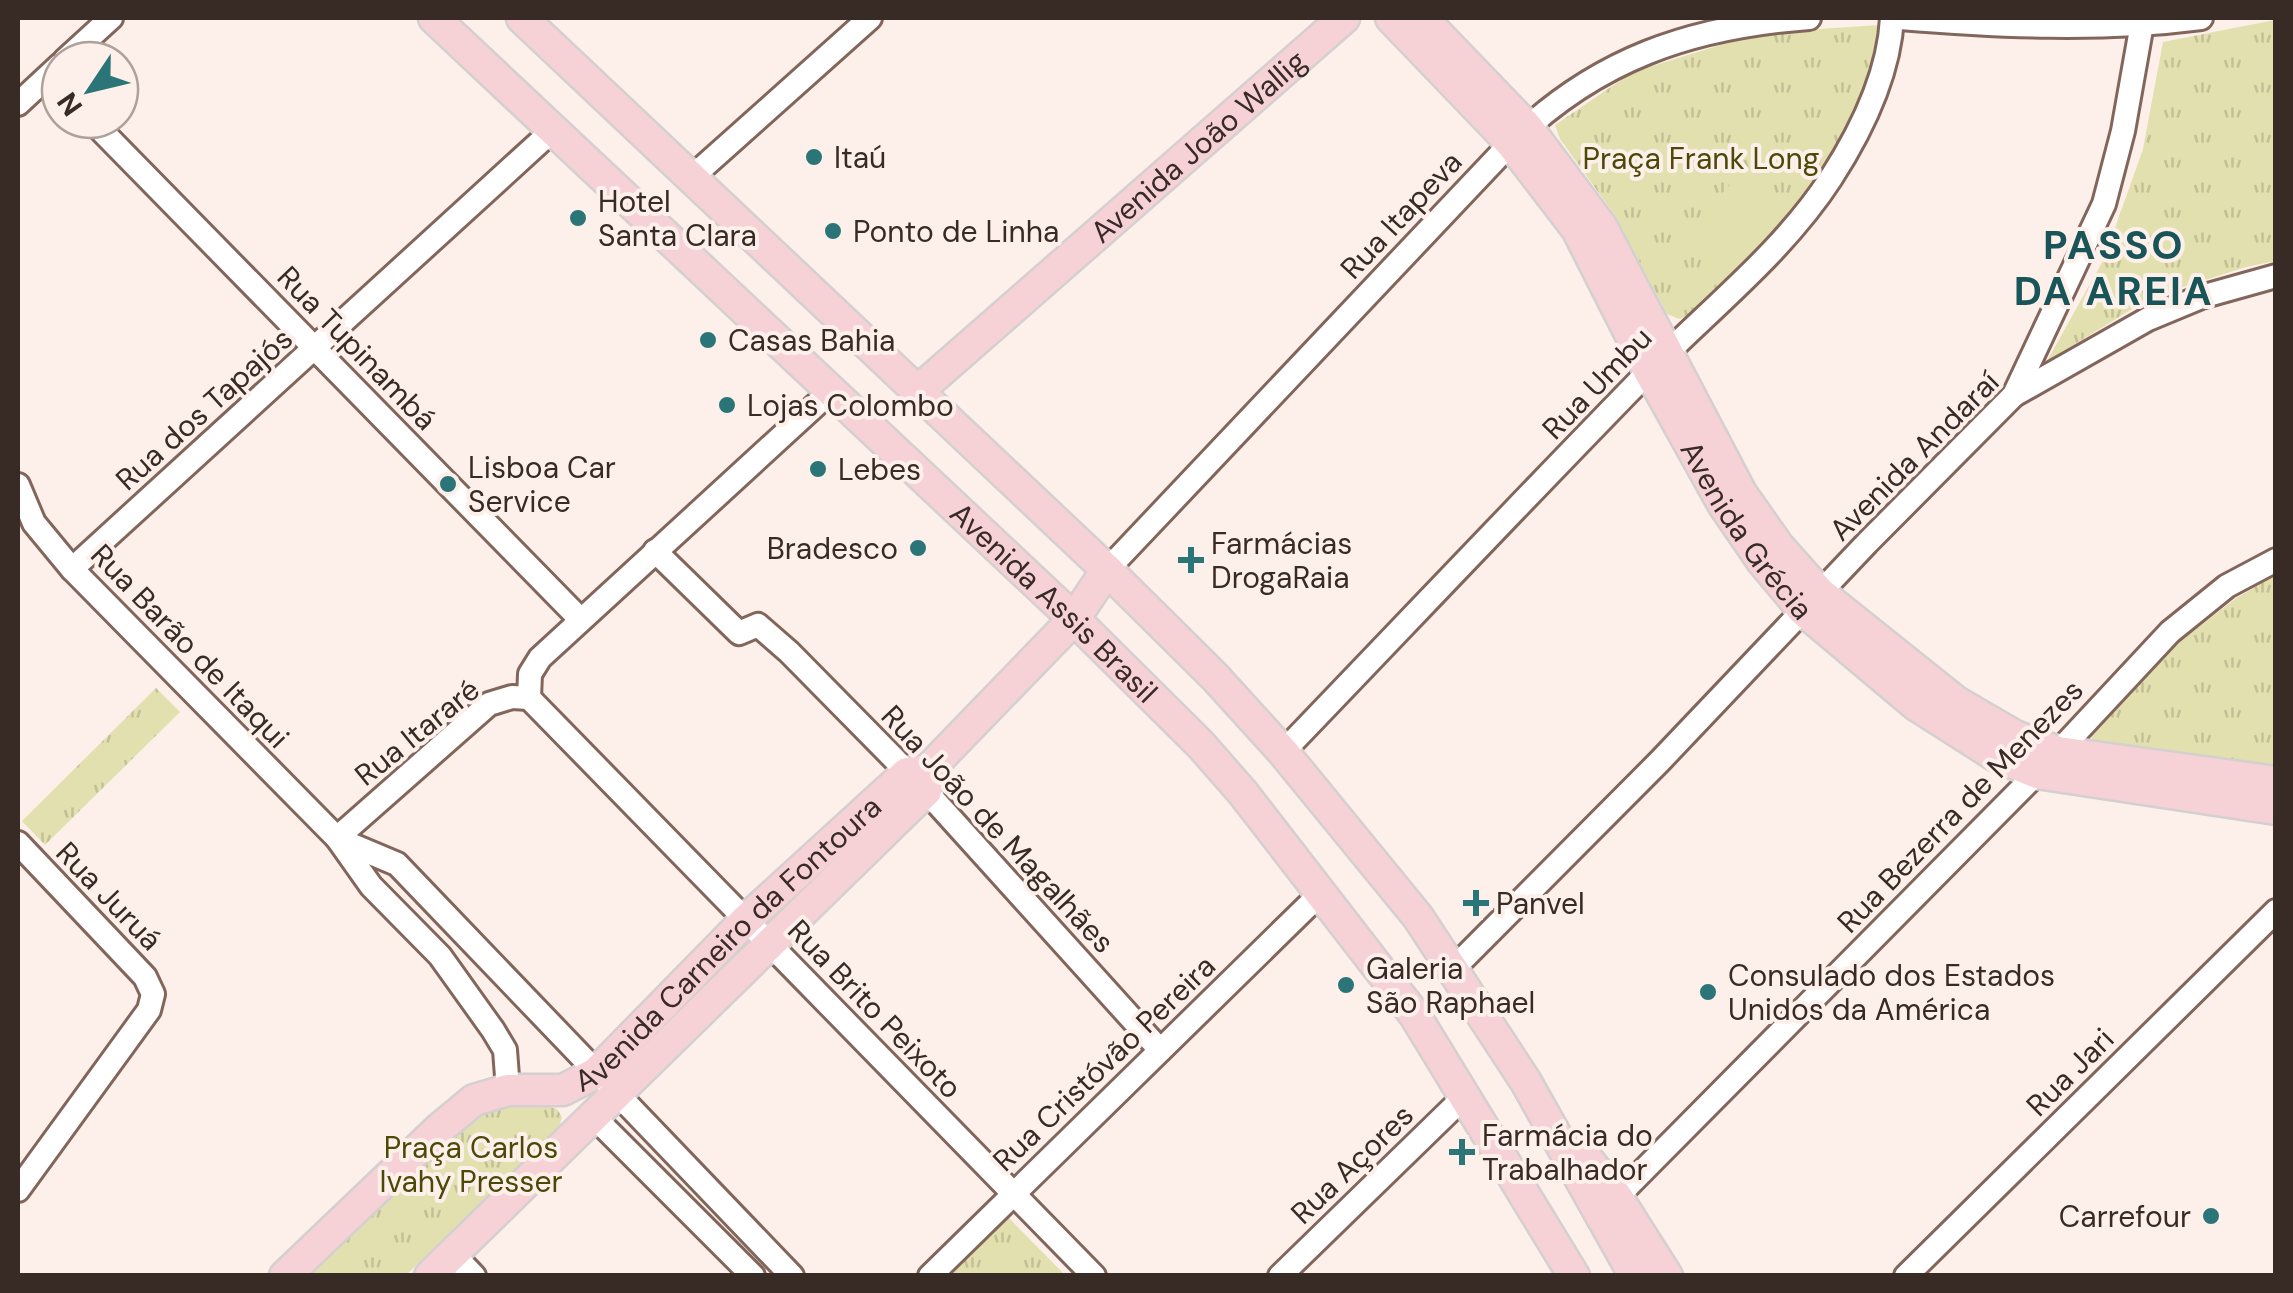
<svg xmlns="http://www.w3.org/2000/svg" width="2293" height="1293" font-family="'DM Sans',sans-serif">
  <style>
    .park { fill: url(#park-tufts) }
    .pitch { fill: #e2e0af }
    .lines { fill: none; stroke-linecap: round; stroke-linejoin: round }
    .minor-casing { stroke: #83665b; stroke-width: 28 }
    .major-casing { stroke: #d3d0cf; stroke-width: 35 }
    .minor { stroke: #fff; stroke-width: 22 }
    .major { stroke: #f6d1d6; stroke-width: 30 }
    .poi-dot { fill: #2b7579; stroke: #fdefea; stroke-width: 4 }
    .labels { text-anchor: middle; dominant-baseline: central; stroke-width: 8; stroke-linejoin: round; paint-order: stroke }
    .street-label { font-size: 30px; fill: #382b26; stroke: #fdefea }
    .poi-label { font-size: 30px; fill: #382b26; stroke: #fdefea; text-anchor: start }
    .park-label { font-size: 30px; fill: #4c4806; stroke: #fdefea }
    .district-label { font-size: 40px; font-weight: bold; letter-spacing: 2.5px; fill: #185458; stroke: #fdefea }
  </style>
  <defs>
    <pattern id="park-tufts" width="24" height="20" patternUnits="userSpaceOnUse" patternTransform="scale(2.5)"><rect width="24" height="20" fill="#e2e0af"/><path d="M3 7l-1-3M5 7V3M7 7l1-3M15 17l-1-3M17 17v-4M19 17l1-3" fill="none" stroke="#c3c096"/></pattern>
  </defs>
  <rect width="100%" height="100%" fill="#fdefea"/>
  <g class="park">
    <polygon points="2275,20 2275,261 2246,267 2152,297 2047,361 2104,259 2143,149 2163,42"/>
    <polygon points="1879,25 1871,79 1806,199 1695,313 1679,319 1667,314 1614,214 1560,139 1555,125 1633,72 1759,33"/>
    <polygon points="2275,575 2275,773 2094,747 2091,736 2178,643 2235,599"/>
    <polygon points="156,688 180,712 45,845 22,821"/>
    <polygon points="519,1104 540,1104 557,1109 562,1117 559,1129 406,1275 307,1276 451,1136 486,1111"/>
    <polygon points="1007,1216 1065,1275 947,1275"/>
  </g>
  <polygon class="pitch" points="1743,171 1781,206 1722,271 1683,235"/>
  <g class="lines">
    <g class="minor-casing">
      <g id="minor">
        <path d="M1900 18C1999 26 2101 31 2201 18"/>
        <polyline points="65,60 111,18"/>
        <polyline points="18,104 60,65"/>
        <polyline points="91,120 580,619"/>
        <polyline points="692,177 870,18"/>
        <polyline points="2014,395 2104,204 2123,131 2143,18"/>
        <polyline points="18,485 34,523 72,569 337,838 371,886 440,956 493,1030 505,1050 508,1090"/>
        <polyline points="655,551 739,633 758,625 789,652 926,791 1160,1050"/>
        <polyline points="72,569 553,130"/>
        <path d="M1107 570 1511 143C1596 59 1691 27 1809 18"/>
        <polyline points="529,698 1094,1276"/>
        <polyline points="529,698 530,674 540,658 830,392"/>
        <path d="M1283 752C1405 625 1526 497 1650 370 1711 308 1783 252 1831 178 1862 130 1889 75 1892 18"/>
        <polyline points="337,838 489,704 512,697 529,698"/>
        <polyline points="340,840 397,864 792,1276"/>
        <polyline points="18,843 145,977 153,994 149,1010 18,1190"/>
        <polyline points="1453,969 1660,761 1867,543 2014,395 2148,319 2201,297 2276,276"/>
        <polyline points="594,1117 753,1276"/>
        <polyline points="1617,1197 2058,752 2170,632 2227,586 2276,560"/>
        <polyline points="453,1254 474,1276"/>
        <polyline points="930,1276 1321,893"/>
        <polyline points="1280,1276 1465,1096"/>
        <polyline points="1906,1276 2276,911"/>
      </g>
    </g>
    <g class="major-casing">
      <g id="major">
        <path id="s1" d="M434 18 1074 619 1201 745 1243 793 1414 1014 1574 1276"/>
        <polyline points="522,18 1107,570 1215,677 1283,752 1418,917 1526,1082 1635,1276"/>
        <path id="s2" d="M1391 18 1511 143 1577 229 1649 371 1723 504 1762 561 1803 610 1916 705 1996 756 2037 773 2276 809"/>
        <polyline points="1422,18 1527,127 1601,226 1741,493 1779,547 1820,593 1955,701 2015,736 2058,752 2276,782"/>
        <path id="s3" d="M918 391 1344 18"/>
        <polyline points="1581,1151 1617,1197 1667,1276"/>
        <path id="s4" d="M285 1276 439 1129 474 1100 508 1090H563L596 1073 746 920 907 773 928 770 1074 619 1107 570"/>
        <polyline points="430,1276 926,791 928,770"/>
      </g>
    </g>
    <use href="#minor" class="minor"/>
    <use href="#major" class="major"/>
  </g>
  <g class="poi-dot">
    <circle cx="814" cy="157" r="10"/>
    <circle cx="578" cy="218" r="10"/>
    <circle cx="833" cy="231" r="10"/>
    <circle cx="708" cy="340" r="10"/>
    <circle cx="727" cy="405" r="10"/>
    <circle cx="818" cy="469" r="10"/>
    <circle cx="448" cy="484" r="10"/>
    <circle cx="918" cy="548" r="10"/>
    <path d="M1186 545h10v10h10v10h-10v10h-10v-10h-10v-10h10z"/>
    <path d="M1471 888h10v10h10v10h-10v10h-10v-10h-10v-10h10z"/>
    <circle cx="1346" cy="985" r="10"/>
    <circle cx="1708" cy="992" r="10"/>
    <path d="M1457 1137h10v10h10v10h-10v10h-10v-10h-10v-10h10z"/>
    <circle cx="2211" cy="1216" r="10"/>
  </g>
  <g class="labels">
    <g class="street-label">
      <text stroke="none"><textPath href="#s3" startOffset="372">Avenida João Wallig</textPath></text>
      <text transform="translate(1401 215) rotate(-47)">Rua Itapeva</text>
      <text transform="translate(357 348) rotate(46)">Rua Tupinambá</text>
      <text transform="translate(1597 383) rotate(-46)">Rua Umbu</text>
      <text transform="translate(204 409) rotate(-42)">Rua dos Tapajós</text>
      <text transform="translate(1914 456) rotate(-45)">Avenida Andaraí</text>
      <text stroke="none"><textPath href="#s2" startOffset="628">Avenida Grécia</textPath></text>
      <text stroke="none"><textPath href="#s1" startOffset="852">Avenida Assis Brasil</textPath></text>
      <text transform="translate(190 646) rotate(46)">Rua Barão de Itaqui</text>
      <text transform="translate(417 732) rotate(-39)">Rua Itararé</text>
      <text transform="translate(1960 806) rotate(-46)">Rua Bezerra de Menezes</text>
      <text transform="translate(998 829) rotate(47)">Rua João de Magalhães</text>
      <text transform="translate(109 896) rotate(46)">Rua Juruá</text>
      <text stroke="none"><textPath href="#s4" startOffset="570">Avenida Carneiro da Fontoura</textPath></text>
      <text transform="translate(875 1009) rotate(46)">Rua Brito Peixoto</text>
      <text transform="translate(1104 1063) rotate(-44)">Rua Cristóvão Pereira</text>
      <text transform="translate(2070 1072) rotate(-45)">Rua Jari</text>
      <text transform="translate(1352 1164) rotate(-44)">Rua Açores</text>
    </g>
    <g class="poi-label">
      <text x="834" y="157">Itaú</text>
      <text x="598" y="201">Hotel<tspan x="598" dy="34">Santa Clara</tspan></text>
      <text x="853" y="231">Ponto de Linha</text>
      <text x="728" y="340">Casas Bahia</text>
      <text x="747" y="405">Lojas Colombo</text>
      <text x="468" y="467">Lisboa Car<tspan x="468" dy="34">Service</tspan></text>
      <text x="838" y="469">Lebes</text>
      <text x="1211" y="543">Farmácias<tspan x="1211" dy="34">DrogaRaia</tspan></text>
      <text x="898" y="548" text-anchor="end">Bradesco</text>
      <text x="1496" y="903">Panvel</text>
      <text x="1366" y="968">Galeria<tspan x="1366" dy="34">São Raphael</tspan></text>
      <text x="1728" y="975">Consulado dos Estados<tspan x="1728" dy="34">Unidos da América</tspan></text>
      <text x="1482" y="1135">Farmácia do<tspan x="1482" dy="34">Trabalhador</tspan></text>
      <text x="2191" y="1216" text-anchor="end">Carrefour</text>
    </g>
    <g class="park-label">
      <text x="1701" y="158">Praça Frank Long</text>
      <text x="471" y="1147">Praça Carlos<tspan x="471" dy="34">Ivahy Presser</tspan></text>
    </g>
    <g class="district-label">
      <text x="2114" y="245">PASSO<tspan x="2114" dy="46">DA AREIA</tspan></text>
    </g>
  </g>
  <rect width="2293" height="1293" fill="none" stroke="#382b26" stroke-width="40"/>
  <g transform="translate(90 90) rotate(235)"><circle r="48" fill="#fdefea" stroke="#aea19c" stroke-width="2.5"/>
  <path d="M0-8L18 38L0 25L-18 38Z" fill="#2b7579"/>
  <text y="-15" font-size="28" font-weight="bold" text-anchor="middle" fill="#382b26">N</text>
  </g>
</svg>
